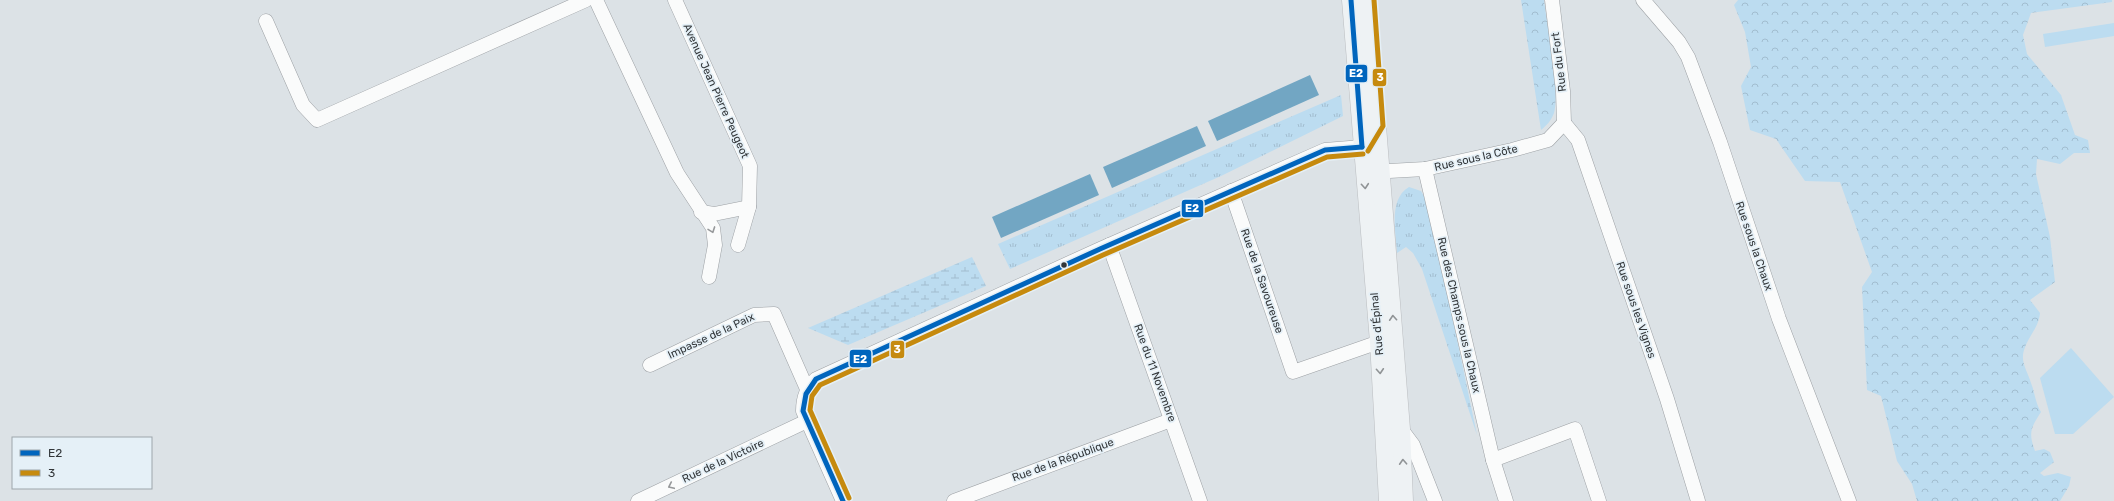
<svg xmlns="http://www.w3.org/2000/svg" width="2114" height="501" font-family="Rubik,sans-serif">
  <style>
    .grass { fill: url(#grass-tufts) }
    .forest { fill: url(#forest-crowns) }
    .wetland { fill: url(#wetland-marsh) }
    .park { fill: #bcdcf0 }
    .water { fill: #72a6c3 }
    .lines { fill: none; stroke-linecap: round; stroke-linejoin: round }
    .minor-casing { stroke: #9da1a5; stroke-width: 15 }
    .major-casing { stroke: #babdc0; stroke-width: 19 }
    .minor { stroke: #fafbfb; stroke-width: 14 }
    .major { stroke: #eef2f4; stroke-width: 18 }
    .bus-1-casing { stroke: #e5f0f7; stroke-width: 8 }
    .bus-2-casing { stroke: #e5f0f7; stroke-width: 8 }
    .bus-1 { stroke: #0065bd; stroke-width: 5 }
    .bus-2 { stroke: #c68a0e; stroke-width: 5 }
    .oneway { stroke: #909496 }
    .oneway2 { stroke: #96989a }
    .bus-dot { fill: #323639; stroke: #e5f0f7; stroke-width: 1.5 }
    .labels { text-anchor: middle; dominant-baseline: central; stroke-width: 3.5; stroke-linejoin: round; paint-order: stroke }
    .street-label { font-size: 11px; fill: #323639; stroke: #e5f0f7 }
    .line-badge { stroke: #e5f0f7; stroke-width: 1.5 }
    .badge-label { font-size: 11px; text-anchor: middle; font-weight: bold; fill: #fff }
  </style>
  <defs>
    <pattern id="grass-tufts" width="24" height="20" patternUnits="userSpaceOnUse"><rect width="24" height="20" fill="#bcdcf0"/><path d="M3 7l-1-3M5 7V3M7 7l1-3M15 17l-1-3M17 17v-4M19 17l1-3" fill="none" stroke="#a2bdcf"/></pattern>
    <pattern id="forest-crowns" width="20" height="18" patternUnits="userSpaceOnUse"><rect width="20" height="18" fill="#bcdcf0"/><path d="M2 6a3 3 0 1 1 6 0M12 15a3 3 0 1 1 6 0" fill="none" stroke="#a2bdcf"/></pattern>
    <pattern id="wetland-marsh" width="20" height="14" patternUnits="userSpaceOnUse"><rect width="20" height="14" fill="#bcdcf0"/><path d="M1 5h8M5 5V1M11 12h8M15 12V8" fill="none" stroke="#a2bdcf"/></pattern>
  </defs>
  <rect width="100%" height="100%" fill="#dce2e6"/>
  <g class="grass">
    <polygon points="1341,95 1343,116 1221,176 1010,269 998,244"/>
    <path d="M1409 187 1421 191 1429 205 1477 435 1422 269 1413 253 1406 247 1397 253C1396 233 1388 199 1409 187Z"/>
  </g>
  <g class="forest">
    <path d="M1521 0H1544C1547 26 1560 91 1554 113 1551 121 1547 125 1541 130Z"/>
    <path d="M1738 0H2112V2L2031 13 2023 35 2027 54 2061 95 2075 135 2088 140 2090 153H2074L2060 164 2037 159 2036 174 2050 237 2055 282 2030 300 2040 313C2039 327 2028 337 2024 350 2020 362 2028 372 2031 383 2035 393 2035 402 2041 412 2031 428 2028 432 2035 451L2044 449 2050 452 2054 462 2040 473 2044 476 2058 473 2071 477 2069 486 2060 501H1917L1912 484 1897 461 1881 396 1867 390 1862 287 1872 272 1840 182 1805 181 1776 139 1750 130 1741 86 1751 67 1745 32 1734 5Z"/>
  </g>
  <polygon class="wetland" points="972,257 986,286 848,345 808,328"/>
  <g class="park">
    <polygon points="2114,23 2114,36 2045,47 2043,34"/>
    <polygon points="2071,348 2114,397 2073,434 2055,434 2040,378"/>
  </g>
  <g class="water">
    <polygon points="1310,75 1319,95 1217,141 1208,121"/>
    <polygon points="1197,126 1206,146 1112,188 1103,167"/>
    <polygon points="1090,174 1099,195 1001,238 992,217"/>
  </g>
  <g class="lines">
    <g class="minor-casing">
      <g id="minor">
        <polyline points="596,0 677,173 713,228 715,245 709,277"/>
        <polyline points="675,0 750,166 749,207 738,245"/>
        <polyline points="1552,0 1563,91 1564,123"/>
        <polyline points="1643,0 1679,42 1688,57 1720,142 1779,319 1849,501"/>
        <polyline points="266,21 303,105 317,120 586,0"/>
        <polyline points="1564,123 1578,140 1667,399 1698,501"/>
        <polyline points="1374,163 1379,169 1389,171 1425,169 1512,150 1548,140 1564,123"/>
        <polyline points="1425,169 1493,460 1575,429 1599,501"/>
        <polyline points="1231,191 1293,372 1379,342"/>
        <polyline points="701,212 714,214 749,207"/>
        <polyline points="1109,245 1200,501"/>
        <polyline points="650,365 754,315 774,314 807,389"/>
        <polyline points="1401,429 1413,445 1435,501"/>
        <polyline points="1493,460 1506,501"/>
        <polyline points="638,501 807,421"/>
        <path d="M843 501 803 411C803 398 806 388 816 379L1100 249 1325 150 1362 147"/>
        <polyline points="954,501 1171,420"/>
      </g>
    </g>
    <g class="major-casing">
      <g id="major">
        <polyline points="1351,0 1379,342 1388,501"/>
        <polyline points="1367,0 1401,429 1404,501"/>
      </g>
    </g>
    <use href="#minor" class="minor"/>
    <use href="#major" class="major"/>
    <g class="bus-1-casing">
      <g id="bus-1">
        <polyline points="1351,0 1362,147"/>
        <polyline points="843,501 803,411 806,394 816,379 1100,249 1325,150 1362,147"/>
      </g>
    </g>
    <g class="bus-2-casing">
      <g id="bus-2">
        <polyline points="1368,151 1383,126 1374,0"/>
        <polyline points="849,498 810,410 812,396 820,385 1103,255 1327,157 1363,154"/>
      </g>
    </g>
    <use href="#bus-1" class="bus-1"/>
    <use href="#bus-2" class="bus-2"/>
  </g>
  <defs><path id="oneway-chevron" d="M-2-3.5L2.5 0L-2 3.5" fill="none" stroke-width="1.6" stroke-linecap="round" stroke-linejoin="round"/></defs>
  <g class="oneway">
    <use href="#oneway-chevron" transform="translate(1365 186) rotate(85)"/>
    <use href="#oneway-chevron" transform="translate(1393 318) rotate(-94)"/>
    <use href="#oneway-chevron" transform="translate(1380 371) rotate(86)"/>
    <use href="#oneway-chevron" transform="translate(1403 462) rotate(-93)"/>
  </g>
  <g class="oneway2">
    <use href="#oneway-chevron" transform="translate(712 230) rotate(70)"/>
    <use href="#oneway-chevron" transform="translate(671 486) rotate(155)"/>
  </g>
  <circle class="bus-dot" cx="1064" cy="265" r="3.5"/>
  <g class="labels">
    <g class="street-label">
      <text transform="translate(1559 62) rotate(-97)">Rue du Fort</text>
      <text transform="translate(716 91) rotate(66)">Avenue Jean Pierre Peugeot</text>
      <text transform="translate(1476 158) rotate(-13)">Rue sous la Côte</text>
      <text transform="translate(1754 246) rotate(71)">Rue sous la Chaux</text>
      <text transform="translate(1262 281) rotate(71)">Rue de la Savoureuse</text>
      <text transform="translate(1636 310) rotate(71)">Rue sous les Vignes</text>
      <text transform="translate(1459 315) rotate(77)">Rue des Champs sous la Chaux</text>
      <text transform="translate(1377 324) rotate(-95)">Rue d'Épinal</text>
      <text transform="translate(711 336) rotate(-25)">Impasse de la Paix</text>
      <text transform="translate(1155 373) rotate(70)">Rue du 11 Novembre</text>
      <text transform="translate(1063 460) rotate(-20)">Rue de la République</text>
      <text transform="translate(723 461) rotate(-25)">Rue de la Victoire</text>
    </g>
  </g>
  <g class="line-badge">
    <rect x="1345" y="64" width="23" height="19" rx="4" fill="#0065bd"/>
    <rect x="1372" y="68" width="15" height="19" rx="4" fill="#c68a0e"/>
    <rect x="1181" y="199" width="23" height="19" rx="4" fill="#0065bd"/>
    <rect x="890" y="340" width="15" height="19" rx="4" fill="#c68a0e"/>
    <rect x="849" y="349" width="23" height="19" rx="4" fill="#0065bd"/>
  </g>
  <g class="badge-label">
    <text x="1356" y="77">E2</text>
    <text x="1380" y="81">3</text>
    <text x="1192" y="212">E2</text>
    <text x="897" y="353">3</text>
    <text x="860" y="363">E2</text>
  </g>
  <rect x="12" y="437" width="140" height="52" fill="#e5f0f7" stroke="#9da6ab"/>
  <rect x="20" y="450" width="20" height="6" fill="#0065bd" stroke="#9da6ab"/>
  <text x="48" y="457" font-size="12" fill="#323639">E2</text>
  <rect x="20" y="470" width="20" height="6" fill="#c68a0e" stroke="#9da6ab"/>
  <text x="48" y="477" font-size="12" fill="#323639">3</text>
</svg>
